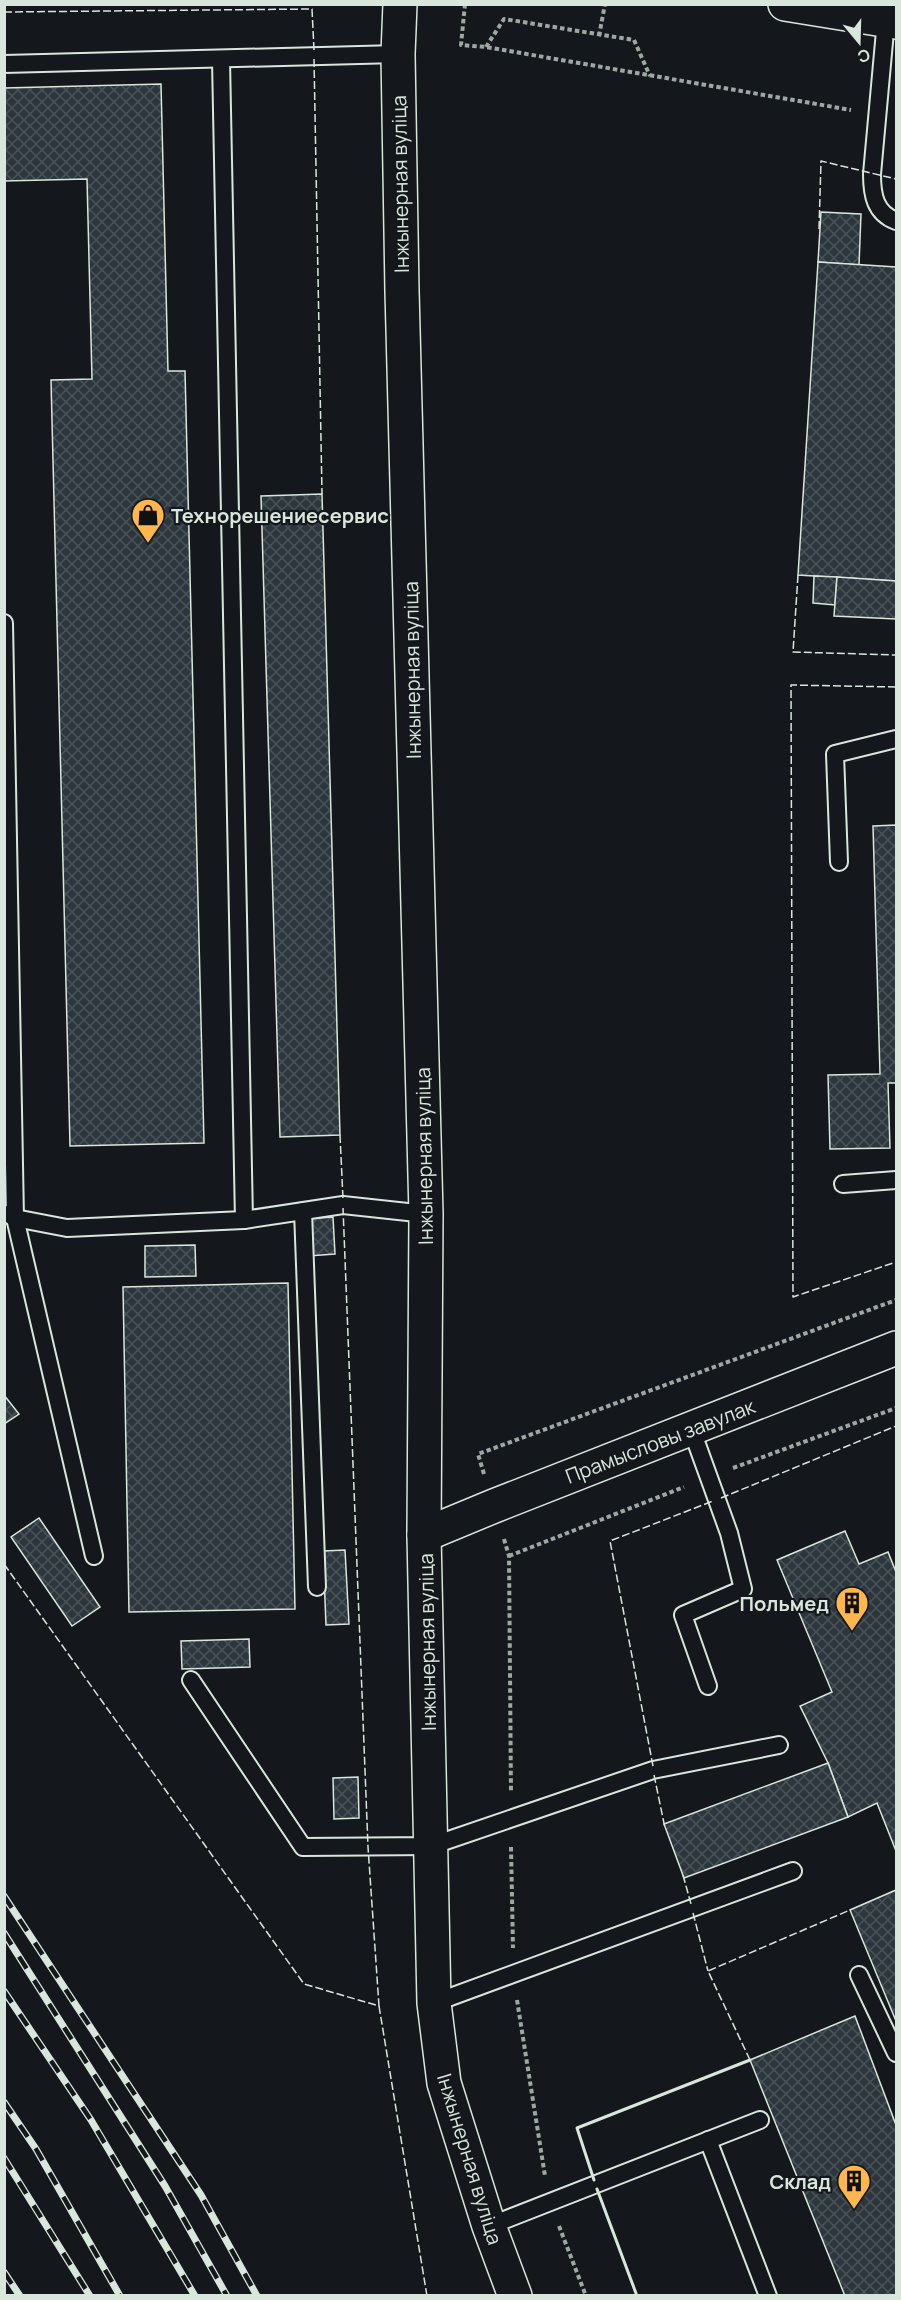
<svg xmlns="http://www.w3.org/2000/svg" width="901" height="2300" font-family="Manrope,sans-serif">
  <style>
    .building { fill: url(#building-cross-hatch); stroke: #d8e6dc; stroke-width: 1.5 }
    .lines { fill: none; stroke-linecap: round; stroke-linejoin: round }
    .service-casing { stroke: #d8e6dc; stroke-width: 20 }
    .tertiary-casing { stroke: #d8e6dc; stroke-width: 36 }
    .path { stroke: #9da8a2; stroke-width: 4; stroke-dasharray: 4.5 3; stroke-linecap: butt }
    .service { stroke: #14181c; stroke-width: 16 }
    .tertiary { stroke: #14181c; stroke-width: 33 }
    .rail-casing { stroke: #d8e6dc; stroke-width: 7 }
    .rail { stroke: #14181c; stroke-width: 4.5; stroke-dasharray: 14; stroke-linecap: butt }
    .fence { stroke: #d8e6dc; stroke-width: 1.5; stroke-dasharray: 8 3; stroke-linecap: butt }
    .wall { stroke: #d8e6dc; stroke-width: 3 }
    .labels { text-anchor: middle; dominant-baseline: central; stroke-width: 4.5; stroke-linejoin: round; paint-order: stroke }
    .street-label { font-size: 20px; fill: #d8e6dc; stroke: #14181c }
    .poi-label { font-size: 20px; font-weight: bold; fill: #d8e6dc; stroke: #14181c; text-anchor: end }
  </style>
  <defs>
    <pattern id="building-cross-hatch" width="8" height="8" patternUnits="userSpaceOnUse" patternTransform="scale(1.5)"><rect width="8" height="8" fill="#2c363c"/><path d="M0 0l8 8M0 8l8-8" fill="none" stroke="#4a5358"/></pattern>
  </defs>
  <rect width="100%" height="100%" fill="#14181c"/>
  <g class="building">
    <polygon points="161,84 168,371 185,371 204,1143 70,1146 51,380 92,379 87,179 4,181 4,88"/>
    <polygon points="821,212 861,214 859,265 818,262"/>
    <polygon points="818,262 896,267 896,581 798,575"/>
    <polygon points="322,494 340,1135 280,1137 261,496"/>
    <polygon points="814,576 837,577 835,605 813,603"/>
    <polygon points="837,577 896,581 896,619 834,616"/>
    <polygon points="896,825 896,1083 888,1083 890,1148 830,1149 828,1075 880,1074 873,826"/>
    <polygon points="333,1217 335,1254 308,1256 306,1219"/>
    <polygon points="195,1245 196,1276 145,1277 145,1246"/>
    <polygon points="288,1283 295,1609 129,1612 123,1287"/>
    <polygon points="4,1395 19,1414 4,1424"/>
    <polygon points="39,1518 100,1607 72,1626 11,1537"/>
    <polygon points="845,1531 859,1564 888,1552 896,1572 896,1851 877,1803 848,1817 828,1763 800,1706 832,1692 777,1560"/>
    <polygon points="345,1550 349,1624 326,1625 323,1551"/>
    <polygon points="249,1639 250,1667 182,1669 181,1641"/>
    <polygon points="828,1763 848,1817 684,1878 664,1824"/>
    <polygon points="358,1777 359,1818 334,1819 333,1778"/>
    <polygon points="896,1890 896,2021 850,1910"/>
    <polygon points="855,2016 896,2125 896,2296 845,2296 750,2060"/>
  </g>
  <g class="lines">
    <g class="service-casing">
      <g id="service">
        <path d="M886 20 872 174C872 195 875 213 896 221"/>
        <polyline points="221,60 244,1220"/>
        <polyline points="4,64 398,54"/>
        <polyline points="4,623 15,1218 94,1556"/>
        <polyline points="839,862 835,754 896,739"/>
        <polyline points="843,1184 896,1180"/>
        <polyline points="303,1211 317,1587"/>
        <polyline points="8,1214 15,1218 67,1228 244,1220 343,1205 426,1214"/>
        <polyline points="691,1428 729,1533 743,1589 683,1615 708,1686"/>
        <polyline points="191,1680 303,1847 431,1846 653,1770 779,1745"/>
        <polyline points="859,1975 896,2053"/>
        <polyline points="434,2003 793,1871"/>
        <polyline points="708,2140 768,2296"/>
        <polyline points="489,2226 760,2120"/>
      </g>
    </g>
    <g class="tertiary-casing">
      <g id="tertiary">
        <polyline points="400,4 398,54 402,291 426,1214 424,1535 434,2003 444,2083 489,2226 515,2296"/>
        <polyline points="785,4 896,22"/>
        <polyline points="424,1535 494,1506 896,1348"/>
      </g>
    </g>
    <g class="path">
      <polyline points="465,4 461,45 486,47 851,110"/>
      <polyline points="599,36 605,4"/>
      <polyline points="486,47 504,19 634,40 650,76"/>
      <polyline points="733,1468 896,1408"/>
      <polyline points="484,1474 478,1454 896,1300"/>
      <polyline points="504,1539 509,1556 511,1792"/>
      <polyline points="509,1556 684,1487"/>
      <polyline points="511,1847 513,1948"/>
      <polyline points="517,2000 545,2176"/>
      <polyline points="559,2226 586,2296"/>
    </g>
    <use href="#service" class="service"/>
    <use href="#tertiary" class="tertiary"/>
    <g class="rail-casing">
      <g id="rail">
        <polyline points="4,1896 201,2195 257,2296"/>
        <polyline points="4,1933 165,2186 227,2296"/>
        <polyline points="4,1991 91,2120 195,2296"/>
        <polyline points="4,2102 36,2149 120,2296"/>
        <polyline points="4,2158 90,2296"/>
        <polyline points="4,2272 20,2296"/>
      </g>
    </g>
    <use href="#rail" class="rail"/>
    <g class="fence">
      <polyline points="4,12 312,9 314,50"/>
      <polyline points="314,59 322,494"/>
      <polyline points="819,229 821,161 896,179"/>
      <polyline points="798,575 793,652 896,655"/>
      <polyline points="896,687 791,685 793,1297 896,1262"/>
      <polyline points="340,1135 343,1199"/>
      <polyline points="721,1498 896,1426"/>
      <polyline points="4,1564 304,1984 379,2006 368,1847 343,1208"/>
      <polyline points="653,1766 610,1541 713,1501"/>
      <polyline points="654,1775 665,1828"/>
      <polyline points="683,1875 691,1904"/>
      <polyline points="693,1913 708,1971"/>
      <polyline points="379,2006 427,2296"/>
      <polyline points="750,2060 708,1971 850,1910"/>
    </g>
    <g class="wall">
      <polyline points="594,2180 577,2128 750,2060"/>
      <polyline points="597,2189 637,2296"/>
    </g>
  </g>
  <defs>
    <g id="shop-pin" transform="scale(1.725)"><path d="M0 17L-7.5 6A9.5 9.5 0 1 1 7.5 6Z" fill="#ffb74d" stroke="#14181c"/><path d="M-5-2.5h2.3a2.7 3.5 0 0 1 5.4 0H5L5.5 6h-11ZM-1.5-2.5h3a1.5 2.3 0 0 0-3 0Z" fill="#111"/></g>
    <g id="building-pin" transform="scale(1.725)"><path d="M0 17L-7.5 6A9.5 9.5 0 1 1 7.5 6Z" fill="#ffb74d" stroke="#14181c"/><path d="M-4-6H4V6H1V3H-1V6H-4ZM-2.5-4.3h1.7v1.8h-1.7ZM.8-4.3h1.7v1.8H.8ZM-2.5-1h1.7V.8h-1.7ZM.8-1h1.7V.8H.8Z" fill="#111"/></g>
  </defs>
  <g fill-rule="evenodd">
    <use href="#shop-pin" x="148" y="515"/>
    <use href="#building-pin" x="852" y="1603"/>
    <use href="#building-pin" x="854" y="2181"/>
  </g>
  <g class="labels">
    <g class="street-label">
      <text transform="translate(400 184) rotate(-91)">Інжынерная вуліца</text>
      <text transform="translate(412 670) rotate(-91)">Інжынерная вуліца</text>
      <text transform="translate(424 1156) rotate(-91)">Інжынерная вуліца</text>
      <text transform="translate(660 1441) rotate(-21)">Прамысловы завулак</text>
      <text transform="translate(427 1642) rotate(-91)">Інжынерная вуліца</text>
      <text transform="translate(470 2159) rotate(73)">Інжынерная вуліца</text>
    </g>
    <g class="poi-label">
      <text x="171" y="515" text-anchor="start">Технорешениесервис</text>
      <text x="829" y="1603">Польмед</text>
      <text x="831" y="2181">Склад</text>
    </g>
  </g>
  <rect width="901" height="2300" fill="none" stroke="#d8e6dc" stroke-width="12"/>
  <g transform="translate(859 42) rotate(161)" stroke="#14181c" stroke-width="4.5" paint-order="stroke">
  <path d="M0-4.5L10 22L0 15L-10 22Z" fill="#d8e6dc"/>
  <text y="-9" font-size="16" font-weight="bold" text-anchor="middle" fill="#d8e6dc">С</text>
  </g>
</svg>
